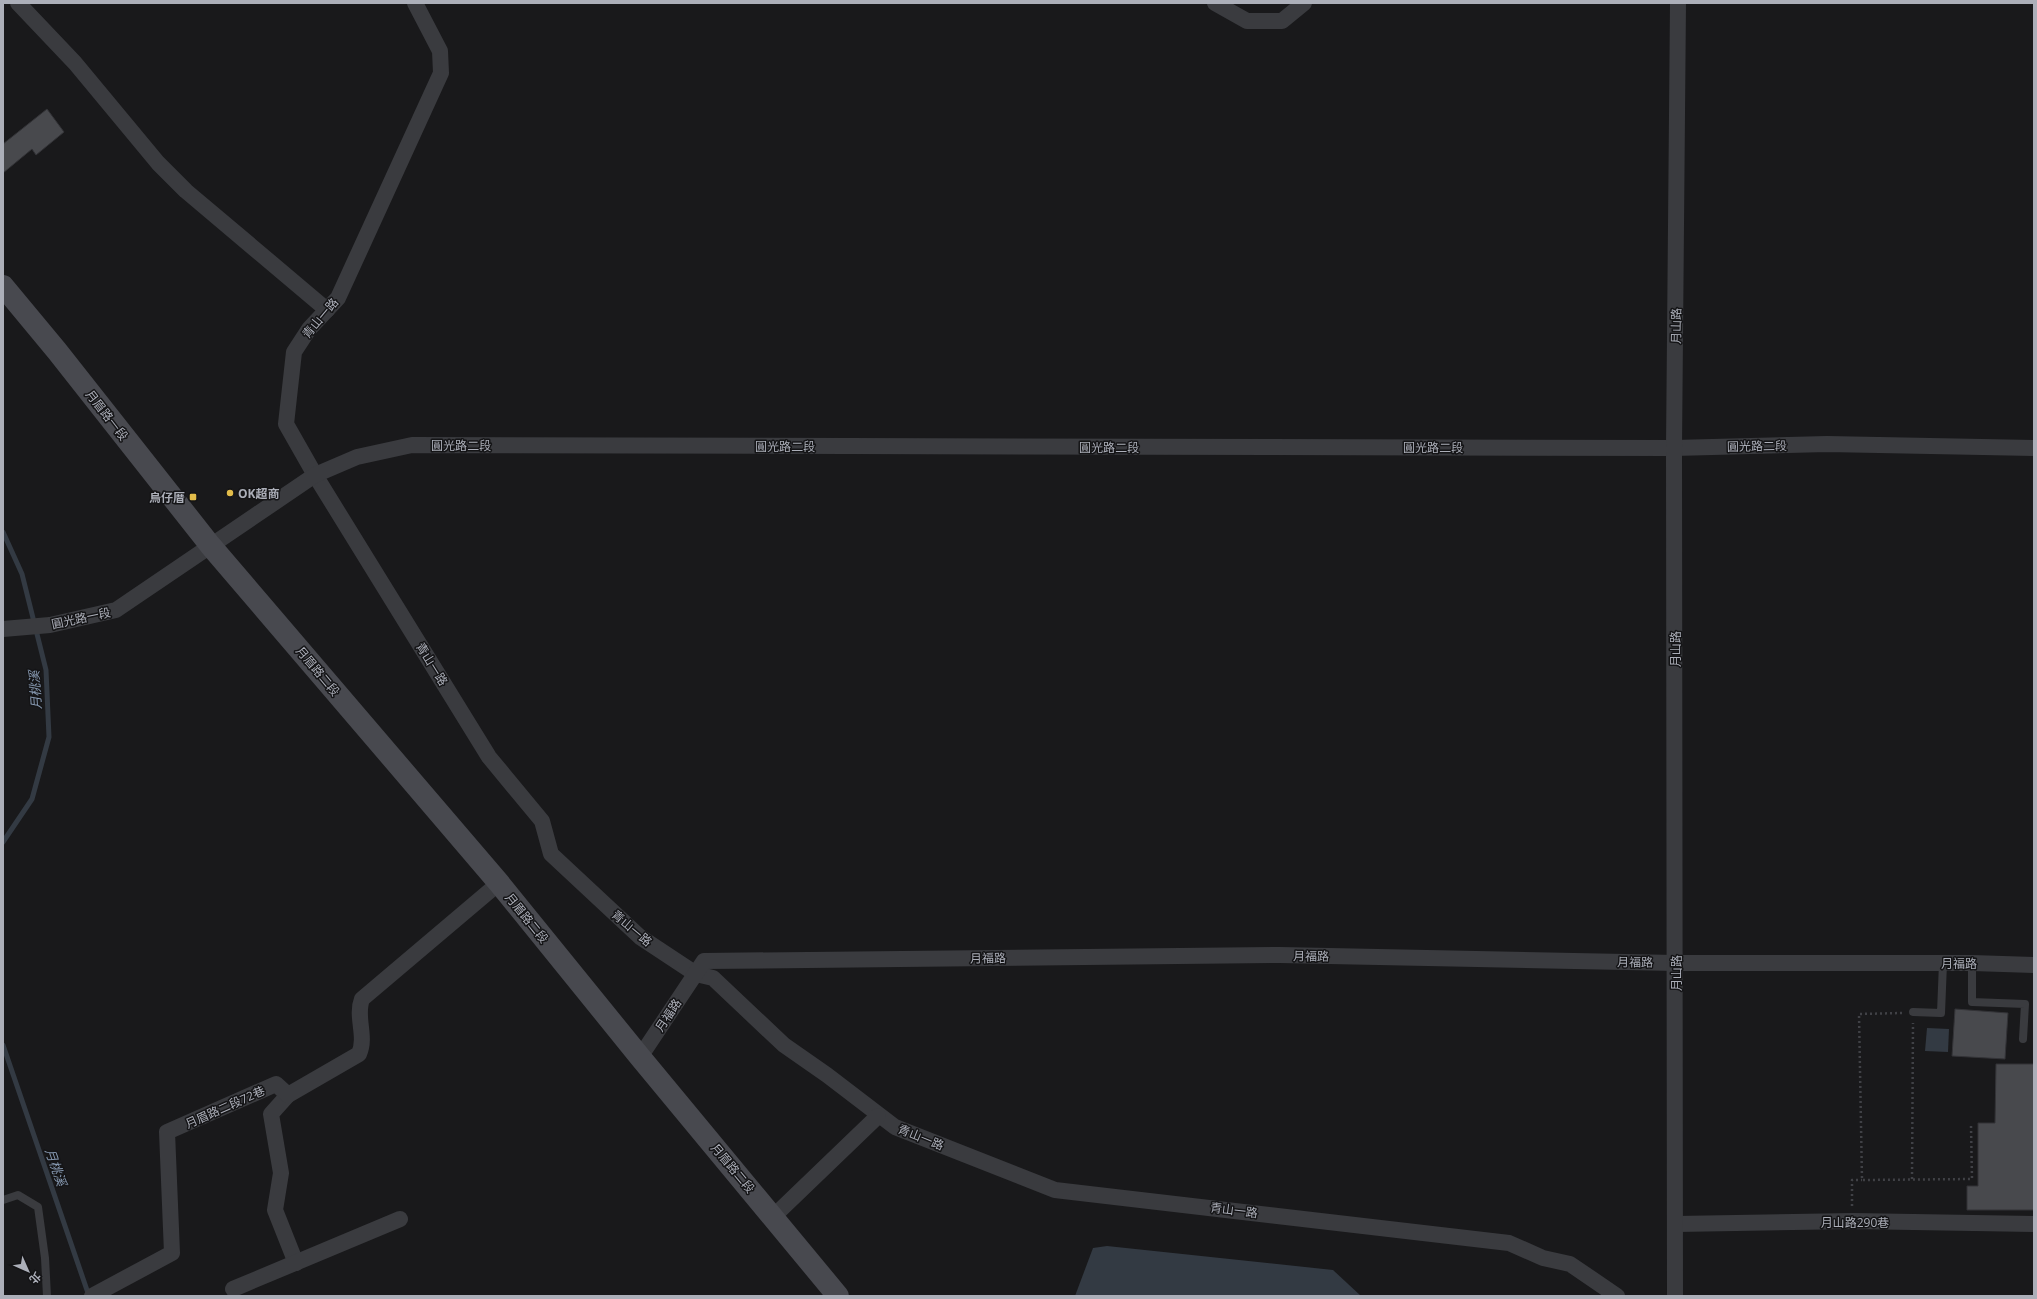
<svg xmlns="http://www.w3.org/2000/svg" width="2037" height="1299" font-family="'Open Sans','Noto Sans TC',sans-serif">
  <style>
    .water { fill: #333a43 }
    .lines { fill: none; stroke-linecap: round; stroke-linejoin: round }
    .stream { stroke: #333a43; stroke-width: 5 }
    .building { fill: #48494d; stroke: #333337 }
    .path { stroke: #404146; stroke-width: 2.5; stroke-dasharray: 2 3; stroke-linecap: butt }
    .lane { stroke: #3a3b3f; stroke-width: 8 }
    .street { stroke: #3a3b3f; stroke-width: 16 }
    .secondary { stroke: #48494f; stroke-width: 22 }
    .poi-dot { fill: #e2bc4a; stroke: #141416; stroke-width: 1.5 }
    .labels { text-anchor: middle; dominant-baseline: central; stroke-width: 3; stroke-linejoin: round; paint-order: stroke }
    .street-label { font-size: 12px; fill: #acafb9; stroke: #141416 }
    .poi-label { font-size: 12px; font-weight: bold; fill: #acafb9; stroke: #141416; text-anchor: start }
    .water-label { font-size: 13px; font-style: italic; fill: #8799b1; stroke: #141416 }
  </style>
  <rect width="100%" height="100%" fill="#19191b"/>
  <g class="water">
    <polygon points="1927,1028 1949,1029 1948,1052 1925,1051"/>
    <polygon points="1107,1246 1333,1270 1361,1296 1075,1296 1093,1248"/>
  </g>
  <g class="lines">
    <g class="stream">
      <polyline points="3,532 22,574 46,670 49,737 32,799 3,842"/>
      <polyline points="3,1045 89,1296"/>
    </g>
  </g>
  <g class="building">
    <polygon points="47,109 64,132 36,155 32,149 3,173 3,144"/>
    <polygon points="1955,1009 2008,1013 2005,1059 1952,1056"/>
    <polygon points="1996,1064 2034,1064 2034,1210 1967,1210 1967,1186 1978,1186 1978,1123 1995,1123"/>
  </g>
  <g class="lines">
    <g class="path">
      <polyline points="1902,1013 1859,1014 1862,1180 1972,1179 1971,1126"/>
      <polyline points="1912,1179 1913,1023"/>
      <polyline points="1852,1206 1852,1180 1862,1180"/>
    </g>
    <g class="lane">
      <polyline points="1972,963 1972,1002 2025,1004 2023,1039"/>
      <polyline points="1913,1012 1941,1013 1943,963"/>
      <polyline points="3,1200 18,1195 38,1207 45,1258 47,1296"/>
    </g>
    <g class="street">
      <polyline points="18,3 75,63 158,163 186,191 327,310"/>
      <polyline points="415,3 440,51 441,73 338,298 309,329 294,352 286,424 315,475 489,757 542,821 551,854 640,937 696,974 713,978 784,1045 827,1075 895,1127 1055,1190 1509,1243 1543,1258 1570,1264 1617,1296"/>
      <polyline points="1215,3 1247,21 1282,21 1304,3"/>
      <polyline points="3,629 50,625 116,610 315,475 357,457 412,445 1674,448 1827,444 2034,448"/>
      <polyline points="640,1057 704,961 1280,955 1676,963 1972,963 2034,965"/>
      <polyline points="288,1095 271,1114 281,1173 275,1210 296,1263"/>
      <polyline points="774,1216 878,1116"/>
      <polyline points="1676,1224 1853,1221 2034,1224"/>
      <polyline points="233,1289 400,1219"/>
      <path d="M92 1296 172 1253 167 1132 276 1084 288 1095 359 1054C367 1036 355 1017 362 999L499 883"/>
      <polyline points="1675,1296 1674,448 1678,3"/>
    </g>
    <polyline class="secondary" points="3,286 57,351 210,545 499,883 640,1057 838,1296"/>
  </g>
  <g class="poi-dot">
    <circle cx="230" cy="493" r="4"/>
    <rect x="189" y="493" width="8" height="8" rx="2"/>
  </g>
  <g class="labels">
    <g class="street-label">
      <text transform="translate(320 318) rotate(-50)">青山一路</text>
      <text transform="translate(1676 326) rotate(-89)">月山路</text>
      <text transform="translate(107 415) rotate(52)">月眉路一段</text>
      <text x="461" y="445">圓光路二段</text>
      <text x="785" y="446">圓光路二段</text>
      <text transform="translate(1757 446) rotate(-1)">圓光路二段</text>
      <text x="1109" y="447">圓光路二段</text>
      <text x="1433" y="447">圓光路二段</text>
      <text transform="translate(81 618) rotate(-12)">圓光路一段</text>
      <text transform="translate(1675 649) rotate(-90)">月山路</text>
      <text transform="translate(432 664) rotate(58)">青山一路</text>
      <text transform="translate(318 671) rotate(50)">月眉路二段</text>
      <text transform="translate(527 918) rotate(51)">月眉路二段</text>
      <text transform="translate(632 928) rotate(40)">青山一路</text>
      <text transform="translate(1311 956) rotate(1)">月福路</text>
      <text transform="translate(988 958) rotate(-1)">月福路</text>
      <text transform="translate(1635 962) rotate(1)">月福路</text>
      <text x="1959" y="963">月福路</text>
      <text transform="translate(1676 973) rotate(-90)">月山路</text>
      <text transform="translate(668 1015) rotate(-56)">月福路</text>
      <text transform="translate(225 1107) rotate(-24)">月眉路二段72巷</text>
      <text transform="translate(921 1137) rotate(22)">青山一路</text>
      <text transform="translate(733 1168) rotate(50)">月眉路二段</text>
      <text transform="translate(1234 1210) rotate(7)">青山一路</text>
      <text x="1855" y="1222">月山路290巷</text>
    </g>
    <g class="poi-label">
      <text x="238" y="493">OK超商</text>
      <text x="185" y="497" text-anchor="end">烏仔厝</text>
    </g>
    <g class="water-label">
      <text transform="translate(35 690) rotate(-94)">月桃溪</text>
      <text transform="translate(56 1167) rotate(71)">月桃溪</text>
    </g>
  </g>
  <rect width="2037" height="1299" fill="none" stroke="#acafb9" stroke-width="8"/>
  <g transform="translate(28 1271) rotate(135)" stroke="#141416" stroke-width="3" paint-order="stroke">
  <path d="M0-3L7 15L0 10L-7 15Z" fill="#acafb9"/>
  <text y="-6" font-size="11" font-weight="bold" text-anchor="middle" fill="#acafb9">北</text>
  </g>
</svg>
